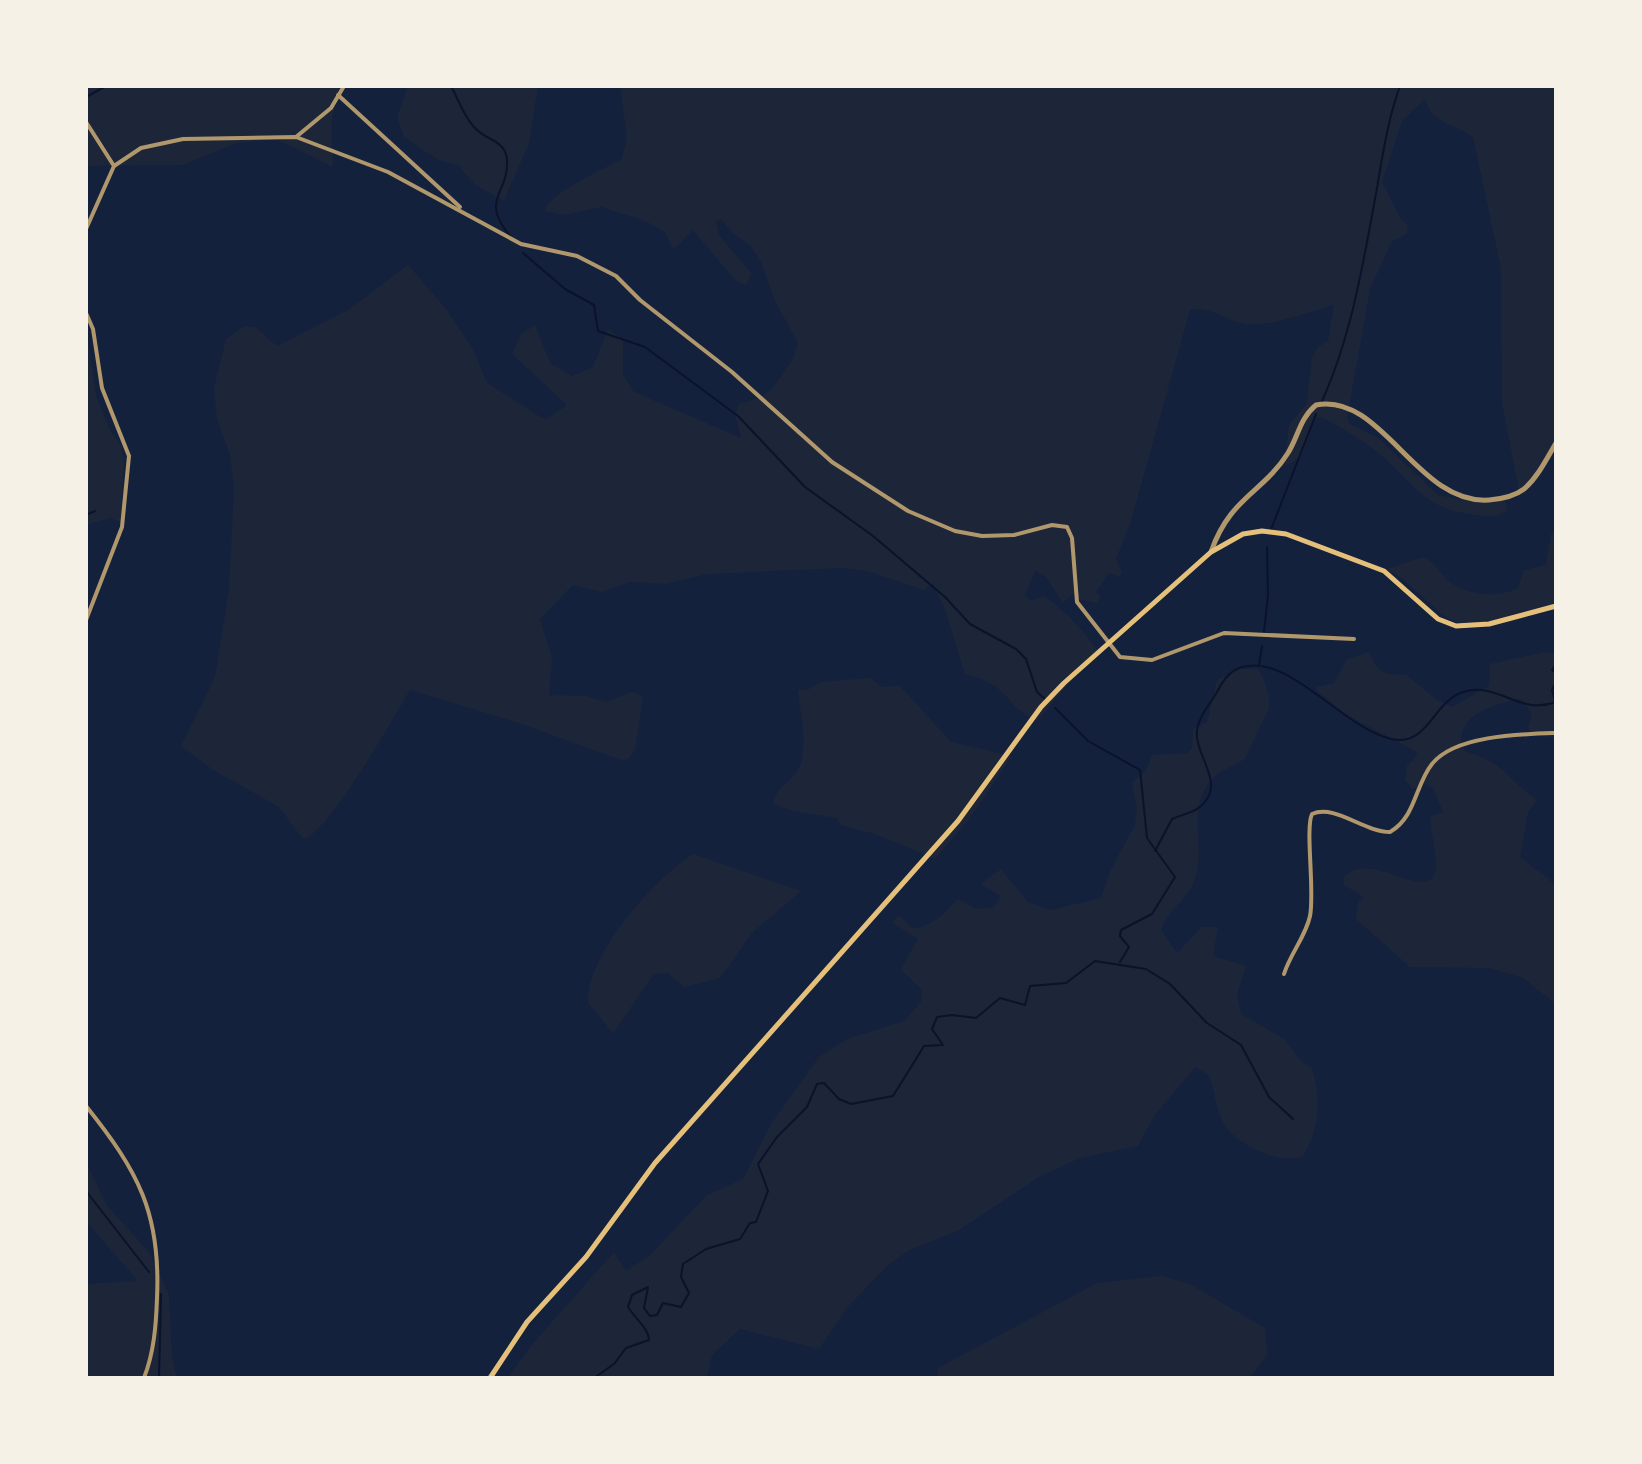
<svg xmlns="http://www.w3.org/2000/svg" width="1642" height="1464" font-family="Poppins,sans-serif">
  <style>
    .green { fill: #1d2539 }
    .lines { fill: none; stroke-linecap: round; stroke-linejoin: round }
    .stream { stroke: #0b132b; stroke-width: 2 }
    .minor { stroke: #b1986c; stroke-width: 4 }
    .tertiary { stroke: #b1986c; stroke-width: 5 }
    .secondary { stroke: #e5c07b; stroke-width: 5 }
  </style>
  <rect width="100%" height="100%" fill="#14213d"/>
  <g class="green">
    <polygon points="86,86 220,86 221,89 226,86 339,86 331,124 333,167 277,139 237,143 183,165 86,166 86,142 89,139 86,129"/>
    <polygon points="408,86 538,86 529,143 504,201 474,184 458,165 438,160 404,137 397,117"/>
    <path d="M620 86H1556V449L1524 494 1519 490 1502 403 1501 268 1473 137C1456 124 1431 124 1425 99L1402 121 1382 182 1400 218 1408 226 1407 234 1392 241 1370 289 1347 418 1350 424 1378 438 1438 495 1479 503 1505 498 1507 511C1497 517 1488 517 1477 515 1422 510 1413 481 1375 450 1358 437 1340 427 1321 417H1316C1307 433 1307 462 1284 465L1289 425 1307 403 1312 358 1318 347 1328 341 1334 305C1307 312 1273 327 1245 324 1226 321 1209 305 1190 310L1131 521 1116 559 1122 572 1119 577 1109 573 1096 592 1101 597 1097 603 1077 599 1073 594 1063 603 1046 577 1035 571 1025 595 1031 601 1044 596C1064 610 1088 634 1100 655L1076 675 1037 721C1005 708 1009 682 965 675L946 612 933 583 924 590 867 571 842 568 708 574 664 584 630 582 602 592 573 585 540 619 552 658 549 695 585 696 606 702 632 692 643 696 635 750 628 759 621 760 522 724 410 690C394 717 326 837 303 839L279 807 213 770 181 746 215 677 229 590 234 488 230 455 217 419 214 388 226 339 244 326 255 327 277 346 350 309 408 265 446 309 473 349 487 383 539 416 546 419 567 405 512 354 521 334 535 325 550 363 572 376 593 367 608 329 623 341V374L634 392 741 438 735 415 739 404 760 398 773 388 793 359 798 343 775 301 761 262 750 245 733 233 721 219 716 222 719 235 752 274 746 285 737 282 693 230 673 250 665 232 645 221 602 207 564 215 545 211C548 193 605 169 622 159L627 137Z"/>
    <polygon points="86,325 96,396 110,430 121,446 124,461 121,522 110,518 86,525"/>
    <path d="M1556 531V609C1521 617 1472 640 1441 613 1422 598 1409 581 1387 569L1423 557C1436 563 1440 574 1450 582 1468 596 1499 598 1518 588L1524 570 1546 565 1551 534Z"/>
    <path d="M1369 652C1379 675 1384 674 1407 675L1437 700 1452 707 1489 686 1490 664 1546 652 1556 654V738L1534 734 1528 728 1532 714 1521 699C1496 702 1448 718 1465 751 1506 764 1507 779 1537 800L1528 812 1520 857 1556 885V1004L1523 978 1490 968 1410 967 1356 919 1358 903 1364 897 1344 885 1343 878C1367 851 1411 892 1432 879 1443 861 1428 836 1431 816L1443 812 1433 788 1425 784 1413 789 1405 780 1407 766 1418 755 1415 751 1345 714 1317 691V687L1334 683 1347 659Z"/>
    <path d="M1241 669H1258C1265 680 1270 696 1269 709L1245 758C1236 767 1224 767 1214 777 1183 808 1209 849 1193 884 1185 901 1167 912 1161 930L1177 953 1202 927H1218L1213 956 1246 966 1237 994 1241 1014 1284 1039 1302 1062 1312 1068C1321 1099 1320 1128 1303 1156 1281 1165 1236 1145 1224 1124 1216 1110 1215 1091 1209 1075L1195 1067 1154 1116 1138 1146 1080 1158 1039 1177 959 1230 908 1251 886 1267 847 1308 819 1349 740 1329 712 1355 707 1378H508L530 1347 614 1252 626 1271 649 1256 707 1195 743 1179 771 1124 819 1057 847 1039 904 1021 921 1002 922 990 901 969 918 939 892 923 899 915 912 928C932 928 945 912 958 899L977 909 994 907 1001 896 981 884 1001 869 1028 902 1050 910 1101 898 1111 869 1135 825 1137 807 1132 783 1146 771 1152 755 1187 753 1192 748 1193 729 1207 722 1217 680Z"/>
    <path d="M870 678 882 687 899 685 951 742 1012 756 969 819 935 859 875 834 840 825 837 818 793 811 774 804C774 787 793 782 799 768 809 743 800 715 798 690H807L821 682Z"/>
    <path d="M693 854 801 891 753 932 720 978 684 987 668 973 654 974 613 1033 588 1003C587 954 653 880 693 854Z"/>
    <polygon points="86,1162 107,1206 149,1252 169,1295 172,1357 177,1378 86,1378 86,1284 138,1281 86,1221"/>
    <polygon points="1162,1276 1190,1284 1265,1328 1267,1355 1250,1378 937,1378 938,1368 1097,1283"/>
  </g>
  <g class="lines">
    <g class="stream">
      <path d="M451 86C458 99 465 119 477 130 487 140 506 141 507 160 509 195 479 198 510 236"/>
      <polyline points="86,97 106,86"/>
      <polyline points="523,253 565,289 594,305 598,331 645,347 738,416 805,487 873,536 945,597 970,624 1016,649 1026,659 1037,692 1045,699"/>
      <path d="M1322 401C1352 335 1364 259 1377 188 1383 153 1388 119 1400 86"/>
      <polyline points="86,515 95,511"/>
      <polyline points="1270,532 1316,414"/>
      <polyline points="1264,632 1268,595 1267,547"/>
      <polyline points="1259,665 1262,646"/>
      <polyline points="1556,665 1552,670 1556,673"/>
      <polyline points="1555,701 1552,690 1556,683"/>
      <polyline points="1055,708 1088,741 1140,770 1147,838 1175,877 1152,914 1121,930 1120,936 1129,947 1120,962"/>
      <path d="M1155 851 1172 819C1185 813 1198 813 1207 799 1221 779 1194 752 1197 730 1199 716 1210 704 1217 692 1222 682 1230 670 1242 667 1292 653 1347 735 1398 740 1428 742 1436 700 1463 692 1498 681 1519 716 1556 702"/>
      <polyline points="86,1191 149,1272"/>
      <polyline points="159,1378 161,1294"/>
      <path d="M594 1378 614 1364 626 1348 649 1340C649 1329 634 1317 628 1307L632 1295 648 1287 644 1308 650 1316 657 1315 663 1303 681 1307 689 1293 681 1277 683 1264 706 1249 740 1239 750 1223 756 1222 768 1191 758 1164 777 1137 807 1107 817 1084 824 1083 839 1099 851 1104 893 1096 924 1046 943 1045 932 1029 937 1017 952 1015 976 1018 1000 998 1025 1005 1030 986 1066 983 1095 961 1146 969 1170 984 1207 1023 1241 1045 1269 1097 1293 1119"/>
    </g>
    <g class="minor">
      <polyline points="338,95 460,207"/>
      <polyline points="86,122 114,166"/>
      <polyline points="296,137 331,108 344,86"/>
      <polyline points="86,229 114,166 141,148 183,139 296,137 388,172 521,244 577,256 616,276 640,300 732,372 832,462 908,511 955,531 982,536 1014,535 1052,525 1067,527 1072,538 1077,602 1120,657 1152,660 1224,633 1354,639"/>
      <polyline points="86,313 93,329 102,388 129,456 122,527 86,620"/>
      <path d="M1284 974C1290 954 1306 936 1310 916 1315 891 1305 829 1312 814 1335 804 1364 832 1390 832 1416 817 1415 785 1432 764 1455 735 1522 734 1556 733"/>
      <path d="M86 1106C138 1171 161 1213 157 1298 156 1326 154 1352 144 1378"/>
    </g>
    <path class="tertiary" d="M1211 552C1230 497 1263 493 1288 453 1298 437 1300 418 1316 405 1382 392 1417 505 1489 500 1501 499 1515 496 1524 489 1538 477 1547 458 1556 443"/>
    <polyline class="secondary" points="490,1378 527,1322 586,1257 655,1163 958,821 1041,707 1064,683 1211,552 1243,534 1262,531 1286,534 1384,571 1438,619 1456,626 1489,624 1556,606"/>
  </g>
  <rect width="1642" height="1464" fill="none" stroke="#f6f1e7" stroke-width="176"/>
</svg>
